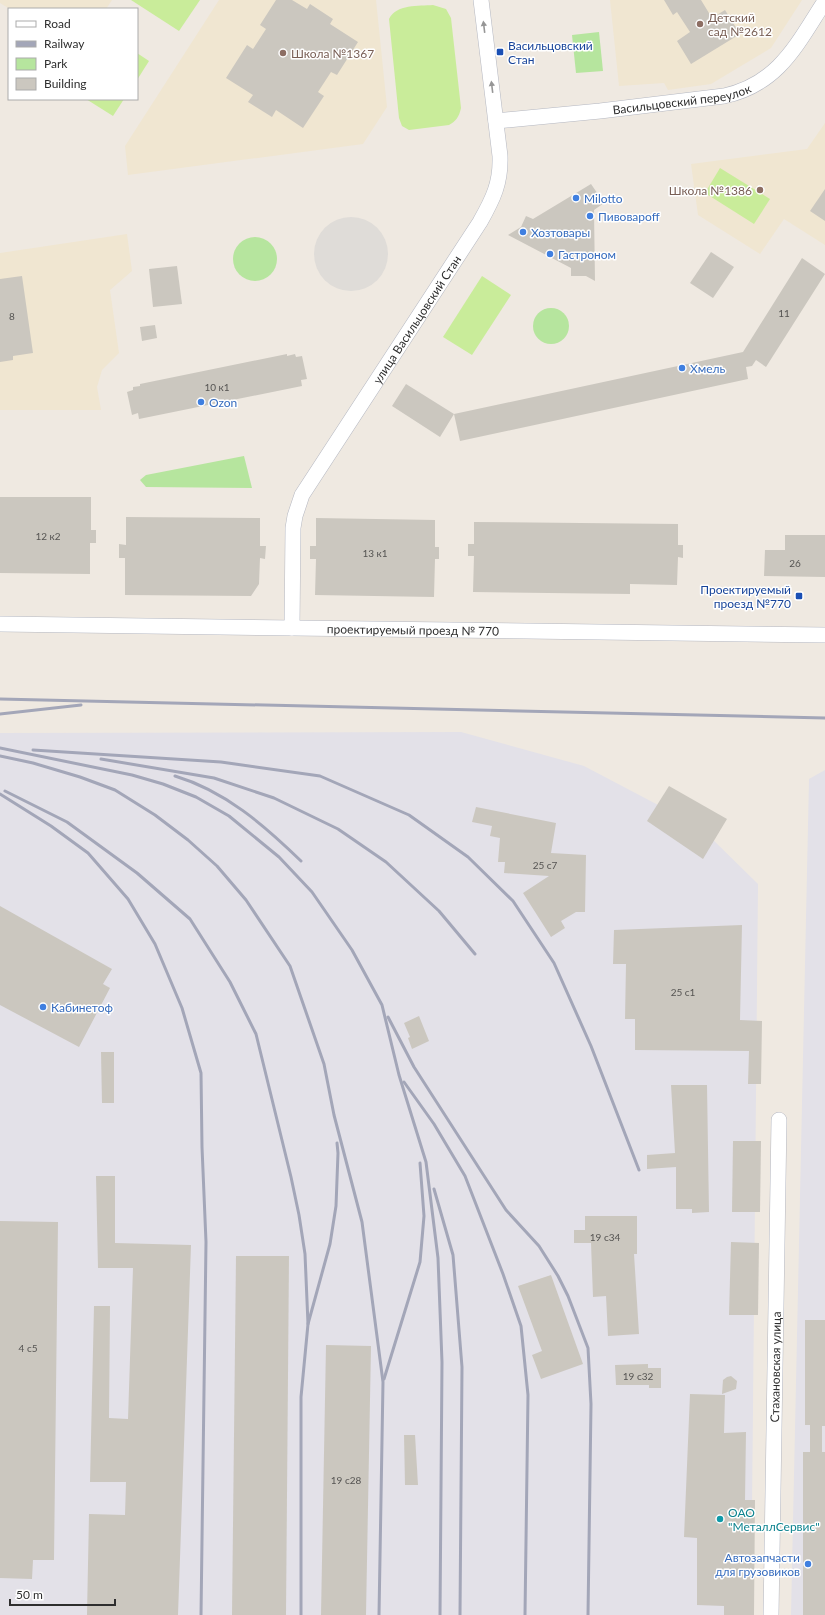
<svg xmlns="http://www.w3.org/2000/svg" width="825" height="1615" font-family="Lato,sans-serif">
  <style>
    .industrial { fill: #e3e1e8 }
    .education { fill: #f0e6d1 }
    .green { fill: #b6e59e }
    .pitch { fill: #c9ec9a }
    .plaza { fill: #dfdcd8 }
    .building { fill: #cbc7bf }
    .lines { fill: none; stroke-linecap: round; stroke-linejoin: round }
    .minor-casing { stroke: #b4b7c1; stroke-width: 16 }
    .minor { stroke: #fff; stroke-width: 15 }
    .rail { stroke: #a3a6b8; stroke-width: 3 }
    .oneway { fill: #969696 }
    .education-dot { fill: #8d6e63; stroke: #fff; stroke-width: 1.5 }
    .transit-dot { fill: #1a4fb4; stroke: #fff; stroke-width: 1.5 }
    .shop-dot { fill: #3f7fe0; stroke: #fff; stroke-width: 1.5 }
    .culture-dot { fill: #0f9aa8; stroke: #fff; stroke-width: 1.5 }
    .labels { text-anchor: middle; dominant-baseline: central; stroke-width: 3; stroke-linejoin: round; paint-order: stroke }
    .number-label { font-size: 10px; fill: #555452 }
    .education-label { font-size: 12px; fill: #785e54; stroke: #fff; text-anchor: start }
    .transit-label { font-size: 12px; fill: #164399; stroke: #fff; text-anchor: start }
    .street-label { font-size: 12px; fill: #2e2e2e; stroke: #fff }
    .shop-label { font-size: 12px; fill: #366cbe; stroke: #fff; text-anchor: start }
    .culture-label { font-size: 12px; fill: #0d838f; stroke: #fff; text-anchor: start }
  </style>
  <rect width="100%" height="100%" fill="#efe9e1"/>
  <g class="industrial">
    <polygon points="461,732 584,766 700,827 758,884 751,1615 0,1615 0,733"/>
    <polygon points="825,770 825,1615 791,1615 809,779"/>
  </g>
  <g class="education">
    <polygon points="0,0 112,0 106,9 10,9 0,3"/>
    <polygon points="219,0 376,0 387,107 363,144 128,175 125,146"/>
    <polygon points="610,0 802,0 771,48 711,84 668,90 664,83 619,86"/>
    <polygon points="825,123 825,245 784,219 760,254 698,215 691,164 807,149"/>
    <polygon points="127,234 132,271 110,290 119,353 102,370 97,387 101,410 0,410 0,253"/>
  </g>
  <g class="green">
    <polygon points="599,32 603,71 576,73 572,35"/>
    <circle cx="255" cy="259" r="22"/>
    <circle cx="551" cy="326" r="18"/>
    <polygon points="244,456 252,488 146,487 140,480 146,475"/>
  </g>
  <g class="pitch">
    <polygon points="131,0 200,0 179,31"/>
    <path d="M433 5 446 9 451 18 461 108C459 117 456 121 449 125L409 130 402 126 399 118 389 19C396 4 419 6 433 5Z"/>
    <polygon points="137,53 149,61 137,80"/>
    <polygon points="86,99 124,99 113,116"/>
    <polygon points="720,168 770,199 754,224 705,193"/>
    <polygon points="482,276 511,295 472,355 443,337"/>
  </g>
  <circle class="plaza" cx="351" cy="254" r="37"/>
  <g class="building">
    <polygon points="276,0 292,0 307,9 310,4 333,19 330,24 358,42 337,75 331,72 318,92 324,96 303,128 276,110 272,117 248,102 253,95 226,78 247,45 253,49 266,29 260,25"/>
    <polygon points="664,0 701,0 712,18 725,10 740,34 691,64 677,41 690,32 677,12 673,15"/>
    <polygon points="591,184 604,203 594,210 595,281 586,276 571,276 571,268 508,235 521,227 526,216 533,219"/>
    <polygon points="825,189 825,221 810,211"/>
    <polygon points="711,252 734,267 713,298 690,283"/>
    <polygon points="802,258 825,274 766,367 756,360 752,366 746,367 748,379 460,441 454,414 440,437 392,406 406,384 454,414 743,352"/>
    <polygon points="177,266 182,304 153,307 149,269"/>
    <polygon points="22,276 33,353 13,356 13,360 0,362 0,279"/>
    <polygon points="155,325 157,338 142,341 140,327"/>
    <polygon points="287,354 287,356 295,354 296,357 302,356 307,379 301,380 302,386 139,419 138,413 132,415 127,392 133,390 133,387 140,386 140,384"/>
    <polygon points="0,497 91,497 91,530 96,530 96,543 90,543 90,574 0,573"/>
    <polygon points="126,517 260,518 260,546 266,546 265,559 260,558 259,584 251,596 125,595 125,558 119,558 119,544 126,545"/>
    <polygon points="316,518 435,520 435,547 439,547 439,559 435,559 434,597 315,595 316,559 310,559 310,546 316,546"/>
    <polygon points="474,522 678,524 678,545 683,545 683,558 678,557 677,585 630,584 630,594 473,592 474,556 468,556 468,544 474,544"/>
    <polygon points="785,535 825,535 825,577 764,576 765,550 785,550"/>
    <polygon points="669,786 727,819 703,859 647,821"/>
    <polygon points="476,807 556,823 551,853 586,855 585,912 576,912 561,921 565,928 551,937 523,893 549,876 504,873 505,862 498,862 500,838 490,836 492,826 472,822"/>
    <polygon points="0,906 112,969 103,984 110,988 79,1047 0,1005"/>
    <polygon points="742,925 740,1020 762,1021 761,1084 748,1084 749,1051 635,1050 635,1019 625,1019 626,964 613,964 614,930"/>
    <polygon points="419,1016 429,1041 412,1049 408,1038 410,1037 404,1023"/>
    <polygon points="101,1052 114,1052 114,1103 102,1103"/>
    <polygon points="671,1085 707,1085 709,1212 692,1213 692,1209 676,1209 676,1167 647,1169 647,1155 675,1153"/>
    <polygon points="733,1141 761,1141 760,1212 732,1212"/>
    <polygon points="96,1176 115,1176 115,1243 191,1245 178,1615 87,1615 89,1514 125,1515 126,1482 90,1482 94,1306 110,1306 109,1418 128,1419 133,1268 98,1268"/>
    <polygon points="585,1216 637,1216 637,1254 634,1254 639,1334 608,1336 606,1296 593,1297 591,1243 574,1243 574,1230 585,1230"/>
    <polygon points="0,1221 58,1222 54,1560 33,1560 32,1579 0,1578"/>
    <polygon points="731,1242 759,1243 758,1315 729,1315"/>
    <polygon points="236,1256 289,1256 286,1615 232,1615"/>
    <polygon points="551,1275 583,1364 541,1379 532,1355 542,1351 518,1286"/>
    <polygon points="805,1320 825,1320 825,1426 822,1426 822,1452 825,1452 825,1615 803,1615 803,1452 810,1452 810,1425 805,1425"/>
    <polygon points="326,1345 371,1346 366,1615 321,1615"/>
    <polygon points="648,1364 648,1368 661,1368 661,1388 649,1388 649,1385 616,1385 615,1365"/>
    <polygon points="731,1376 737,1381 736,1389 722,1394 723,1380 727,1377"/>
    <polygon points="690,1394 725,1395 724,1433 746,1432 745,1500 755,1500 754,1615 724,1615 724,1606 697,1605 697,1538 684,1537"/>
    <polygon points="404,1435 415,1435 418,1485 405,1485"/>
  </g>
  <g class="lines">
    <g class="minor-casing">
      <g id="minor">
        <path id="s1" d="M496 121 600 111 724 96C779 84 797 44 825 1"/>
        <path id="s2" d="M0 624 825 635"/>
        <path id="s3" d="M292 628 293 528 295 516 302 495 480 222C493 199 501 183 500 156L481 0"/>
        <path id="s4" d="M771 1615 779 1120"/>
      </g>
    </g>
    <use href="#minor" class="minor"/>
    <g class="rail">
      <polyline points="0,699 825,718"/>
      <polyline points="0,714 81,705"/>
      <polyline points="0,748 132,775 163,784 196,797 229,816 279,857 312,892 352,950 382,1005 399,1075 426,1162 438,1258 442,1362 440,1615"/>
      <polyline points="33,750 221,762 320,776 409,815 468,857 513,901 554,963 591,1046 639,1170"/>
      <polyline points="0,756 33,763 80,777 115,790 155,815 188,840 217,866 246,900 290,966 324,1064 334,1115 362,1222 383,1382 379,1615"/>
      <polyline points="101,759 214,778 274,798 338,829 386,862 439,911 475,954"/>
      <path d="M175 776C225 791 264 825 301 861"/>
      <polyline points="5,791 67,822 137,873 190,919 230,982 256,1034 291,1177 299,1215 305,1254 308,1324"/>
      <polyline points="0,794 51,826 88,853 128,899 155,944 182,1008 201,1073 202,1147 206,1242 201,1615"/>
      <polyline points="388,1017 414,1067 506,1210 539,1246 558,1276 568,1296 588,1348 591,1404 588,1615"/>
      <polyline points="404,1082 434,1124 465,1176 503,1274 521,1326 528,1395 525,1615"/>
      <polyline points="434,1189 453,1255 462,1367 460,1615"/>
      <polyline points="384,1379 420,1262 424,1216 420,1163"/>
      <polyline points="301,1615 301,1397 308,1324 330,1244 336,1206 338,1153 337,1143"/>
    </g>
  </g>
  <defs><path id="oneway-solid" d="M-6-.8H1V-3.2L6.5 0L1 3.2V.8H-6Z"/></defs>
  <g class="oneway">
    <use href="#oneway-solid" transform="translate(484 27) rotate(-97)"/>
    <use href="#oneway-solid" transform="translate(492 87) rotate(-97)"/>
  </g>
  <g class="education-dot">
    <circle cx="700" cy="24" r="4"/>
    <circle cx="283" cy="53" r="4"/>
    <circle cx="760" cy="190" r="4"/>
  </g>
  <g class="transit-dot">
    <rect x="496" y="48" width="8" height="8" rx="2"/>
    <rect x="795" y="592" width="8" height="8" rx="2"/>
  </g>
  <g class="shop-dot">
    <circle cx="576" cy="198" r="4"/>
    <circle cx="590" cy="216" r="4"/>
    <circle cx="523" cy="232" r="4"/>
    <circle cx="550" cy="254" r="4"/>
    <circle cx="682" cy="368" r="4"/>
    <circle cx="201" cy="402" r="4"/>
    <circle cx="43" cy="1007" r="4"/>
    <circle cx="808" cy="1564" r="4"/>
  </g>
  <circle class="culture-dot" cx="720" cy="1519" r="4"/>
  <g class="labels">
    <g class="number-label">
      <text x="784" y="313">11</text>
      <text x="12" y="316">8</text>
      <text x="217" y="387">10 к1</text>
      <text x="48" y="536">12 к2</text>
      <text x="375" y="553">13 к1</text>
      <text x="795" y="563">26</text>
      <text x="545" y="865">25 с7</text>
      <text x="683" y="992">25 с1</text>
      <text x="605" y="1237">19 с34</text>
      <text x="28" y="1348">4 с5</text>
      <text x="638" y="1376">19 с32</text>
      <text x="346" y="1480">19 с28</text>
    </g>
    <g class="education-label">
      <text x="708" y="17">Детский<tspan x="708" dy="14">сад №2612</tspan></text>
      <text x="291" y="53">Школа №1367</text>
      <text x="752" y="190" text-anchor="end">Школа №1386</text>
    </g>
    <g class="transit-label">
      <text x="508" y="45">Васильцовский<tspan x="508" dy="14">Стан</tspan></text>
      <text x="791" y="589" text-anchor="end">Проектируемый<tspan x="791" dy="14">проезд №770</tspan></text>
    </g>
    <g class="street-label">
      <text stroke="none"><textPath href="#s1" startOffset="187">Васильцовский переулок</textPath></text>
      <text stroke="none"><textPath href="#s3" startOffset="344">улица Васильцовский Стан</textPath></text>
      <text stroke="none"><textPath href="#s2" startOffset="413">проектируемый проезд № 770</textPath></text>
      <text stroke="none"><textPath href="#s4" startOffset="248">Стахановская улица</textPath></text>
    </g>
    <g class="shop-label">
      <text x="584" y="198">Milotto</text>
      <text x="598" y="216">Пивовароff</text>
      <text x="531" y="232">Хозтовары</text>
      <text x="558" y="254">Гастроном</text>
      <text x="690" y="368">Хмель</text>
      <text x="209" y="402">Ozon</text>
      <text x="51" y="1007">Кабинетоф</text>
      <text x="800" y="1557" text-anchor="end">Автозапчасти<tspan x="800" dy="14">для грузовиков</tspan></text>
    </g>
    <g class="culture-label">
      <text x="728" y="1512">ОАО<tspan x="728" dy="14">"МеталлСервис"</tspan></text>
    </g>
  </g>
  <rect x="8" y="8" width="130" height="92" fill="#ffffff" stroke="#ababab"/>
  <rect x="16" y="21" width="20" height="6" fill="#ffffff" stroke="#ababab"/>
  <text x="44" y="28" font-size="12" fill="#2e2e2e">Road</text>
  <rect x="16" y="41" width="20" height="6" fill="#a3a6b8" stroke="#ababab"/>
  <text x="44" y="48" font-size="12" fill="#2e2e2e">Railway</text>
  <rect x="16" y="58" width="20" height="12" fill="#b6e59e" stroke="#ababab"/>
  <text x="44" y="68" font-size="12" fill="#2e2e2e">Park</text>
  <rect x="16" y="78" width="20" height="12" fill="#cbc7bf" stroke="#ababab"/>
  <text x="44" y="88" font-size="12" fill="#2e2e2e">Building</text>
  <path d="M10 1599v6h105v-6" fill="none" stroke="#2e2e2e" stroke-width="2"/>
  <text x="16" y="1599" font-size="12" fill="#2e2e2e" stroke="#ffffff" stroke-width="3" paint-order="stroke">50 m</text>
</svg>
